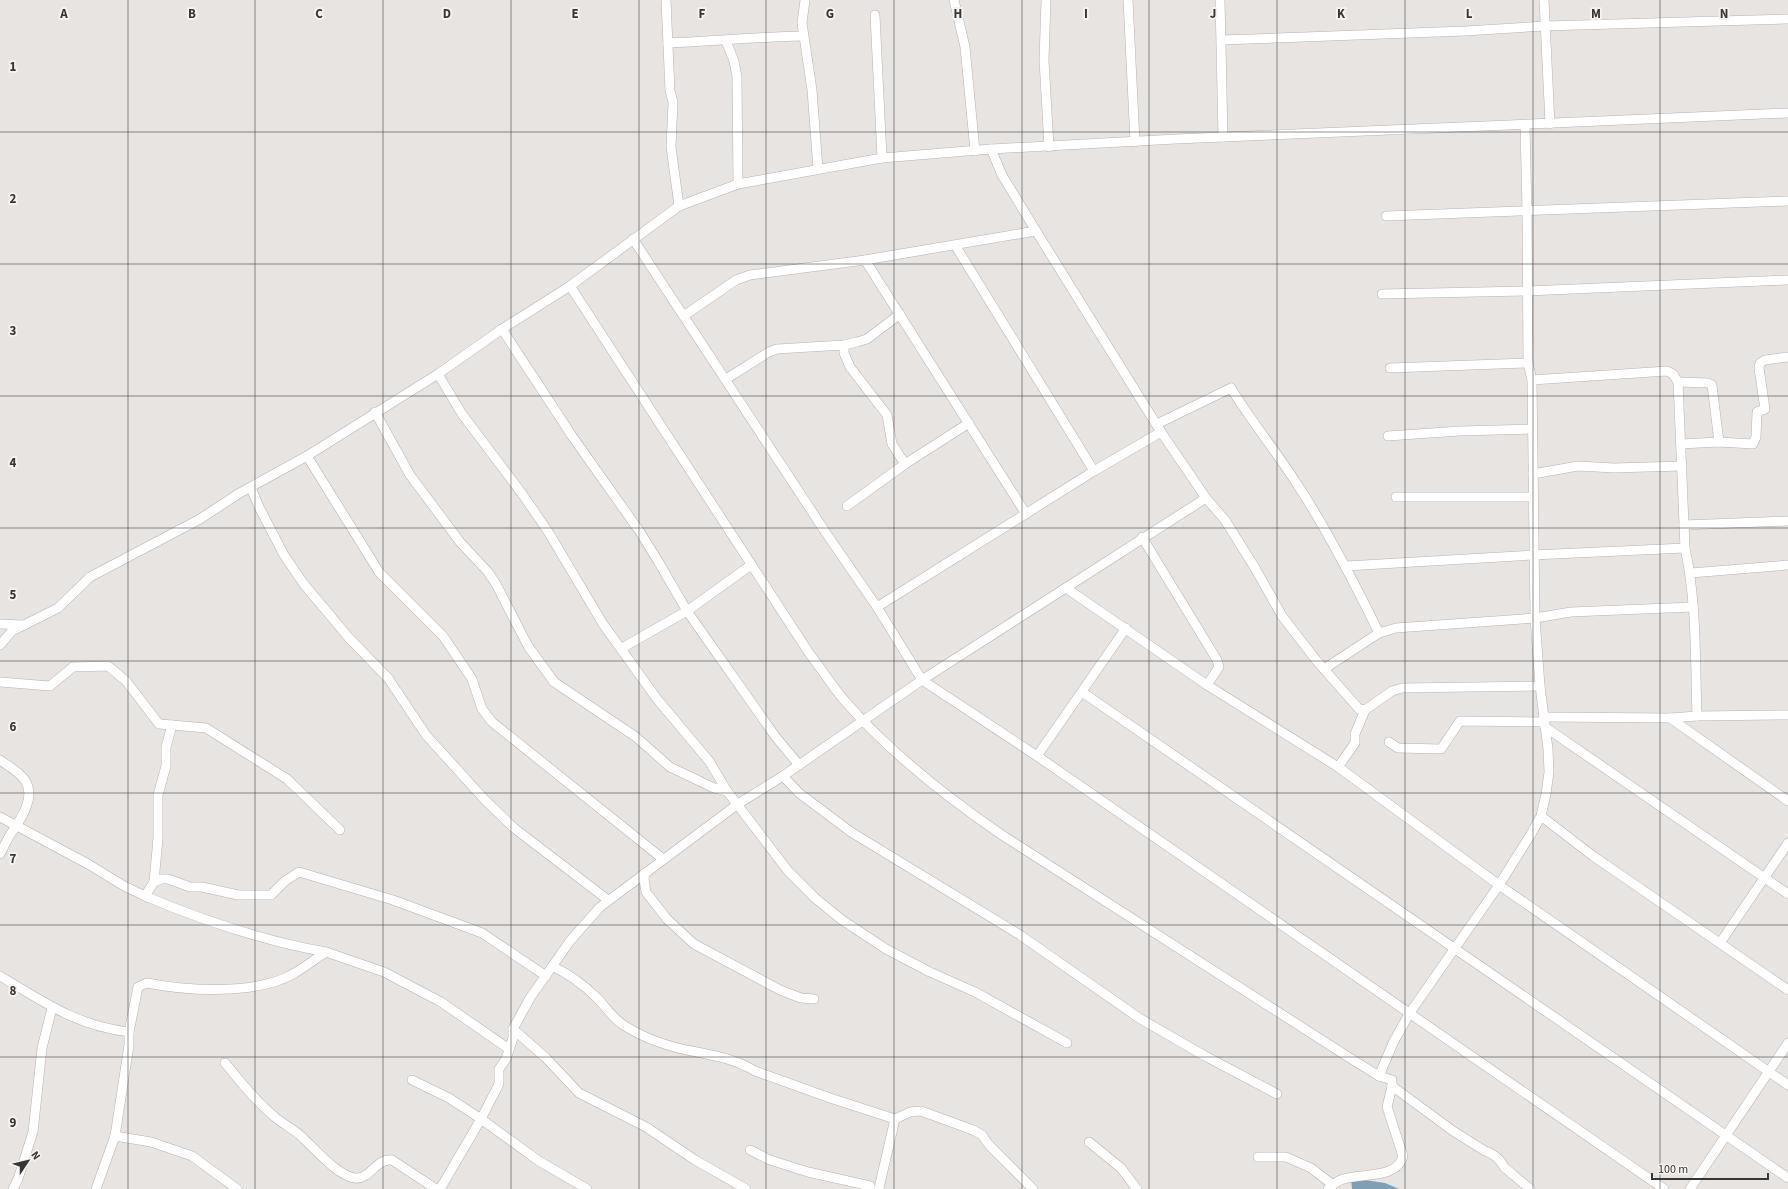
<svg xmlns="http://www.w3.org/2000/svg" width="1788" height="1189" font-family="'Source Sans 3',sans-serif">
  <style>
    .water { fill: #809fb5 }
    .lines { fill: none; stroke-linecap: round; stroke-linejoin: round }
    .minor-casing { stroke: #b6b3b1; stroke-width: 10 }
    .minor { stroke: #fff; stroke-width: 9 }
    .grid { fill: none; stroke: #373635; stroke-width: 1; stroke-opacity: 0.55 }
    .grid-label { font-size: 13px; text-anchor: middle; font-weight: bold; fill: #373635; stroke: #f5f2ef; stroke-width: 4; stroke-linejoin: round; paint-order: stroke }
  </style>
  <rect width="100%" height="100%" fill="#e7e4e2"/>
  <polygon class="water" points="1351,1178 1385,1183 1399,1189 1352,1189"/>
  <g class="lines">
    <g class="minor-casing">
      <g id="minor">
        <polyline points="666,0 670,91 673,102 671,147 679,206"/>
        <polyline points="805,0 802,23 812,90 818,169"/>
        <polyline points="954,0 965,47 975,151"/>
        <polyline points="1046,0 1044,60 1049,147"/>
        <polyline points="1128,0 1135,142"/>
        <polyline points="1220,0 1223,137"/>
        <polyline points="1544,0 1550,124"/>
        <polyline points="875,15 882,158"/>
        <polyline points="1222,40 1465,31 1545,26 1788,19"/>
        <polyline points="726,41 734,61 737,77 738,184"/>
        <path d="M668 43C713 41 758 37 803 36"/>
        <polyline points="991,149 1002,175 1036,231 1161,432 1206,498 1225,520 1255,568 1282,616 1316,660 1359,709 1365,710 1392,691 1402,688 1540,686"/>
        <polyline points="1386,216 1788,201"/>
        <polyline points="633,239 826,533 877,607 922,680 1037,756 1664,1189"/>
        <polyline points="955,245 1094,471"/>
        <polyline points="865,260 1026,514"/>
        <path d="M570 286 809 653C821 668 831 685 844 700 889 752 945 796 1002 835L1353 1060 1379 1076 1392 1080V1086L1387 1107 1403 1156C1398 1179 1361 1173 1344 1179 1337 1180 1333 1185 1328 1189"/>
        <polyline points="1382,294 1527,291 1788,280"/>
        <polyline points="685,315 736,280 750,275 865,260 1036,231"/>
        <polyline points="502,329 572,436 640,532 658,561 687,611 775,736 799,765"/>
        <polyline points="844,345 844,353 850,367 887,415 892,444 905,464"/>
        <polyline points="1390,368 1528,363"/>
        <polyline points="438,374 462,414 523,495 549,533 603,624 657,699 709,761 727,791 788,871 815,898 842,920 886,949 930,972 975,992 1067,1043"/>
        <polyline points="726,379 769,352 777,349 844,345 857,342 867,339 900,314"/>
        <path d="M1532 380 1667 371 1673 374 1678 382 1685 548C1697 603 1695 660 1697 716"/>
        <polyline points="1678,382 1708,383 1712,385 1719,442"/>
        <polyline points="375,412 410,475 460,542 488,572 496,584 528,646 554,682 636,737 670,767 714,788 727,791"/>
        <path d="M1157 424 1231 388C1251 421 1276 451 1297 484 1328 531 1354 582 1379 633L1396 628 1535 618 1571 612 1693 607"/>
        <polyline points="1388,436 1460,431 1532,429"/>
        <polyline points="1681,444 1719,442 1753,444 1756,437 1757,412 1765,409 1759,368 1760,363 1765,360 1788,357"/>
        <polyline points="307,456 379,572 443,636 472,679 482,709 492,722 663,859"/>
        <polyline points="1533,474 1578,466 1614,468 1682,466"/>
        <polyline points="251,488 260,509 284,555 303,583 349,638 388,678 426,735 484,799 514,828 608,900"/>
        <polyline points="1396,497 1533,497"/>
        <polyline points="847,506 905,464 969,423"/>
        <polyline points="1684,525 1788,521"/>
        <polyline points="1142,537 1217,660 1219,667 1207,685"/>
        <polyline points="1346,566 1533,555 1685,548"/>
        <polyline points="1691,573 1788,565"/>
        <polyline points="1066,588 1207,685 1338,767 1499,885 1788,1085"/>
        <polyline points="877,607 1094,471 1161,432"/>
        <polyline points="0,624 22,625"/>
        <polyline points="0,645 12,631 58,608 90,577 200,519 238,494 307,456 438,374 502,329 570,286 679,206 738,184 882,158 991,149 1176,139 1788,113"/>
        <polyline points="622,648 687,611 751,565"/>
        <polyline points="1324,669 1379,633"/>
        <polyline points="0,682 50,686 73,667 108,666 126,681 159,724 172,725"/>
        <polyline points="1082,692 1788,1178"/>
        <polyline points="1544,717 1670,718 1697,716 1788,715"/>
        <polyline points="1670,718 1788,801"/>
        <polyline points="1545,727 1788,894"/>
        <polyline points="1389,742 1398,748 1441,749 1460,721 1545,722"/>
        <polyline points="1037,756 1126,628"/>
        <path d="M0 760C8 766 18 771 24 779 37 796 21 819 12 832 7 839 4 847 0 854"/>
        <polyline points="1338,767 1355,743 1355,734 1365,710"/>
        <polyline points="783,776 799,793 851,832 1020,935 1139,1018 1205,1056 1277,1094"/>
        <polyline points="1541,816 1593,856 1788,990"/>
        <polyline points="0,817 88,864 124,886 145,896 154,882 161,879 168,879 190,887 202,887 238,895 271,895 285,881 299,872 393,900 482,933 546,976"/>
        <polyline points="645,873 644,879 646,892 667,919 694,944 780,990 801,998 814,999"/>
        <polyline points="154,882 158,838 158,795 166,766 166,747 172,725 206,728 287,779 340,830"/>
        <path d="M145 896C204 921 264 941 326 952"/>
        <polyline points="1720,943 1788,843"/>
        <path d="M552 966C569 974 584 985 597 998 606 1007 614 1020 625 1026 646 1039 673 1048 697 1052 717 1056 737 1060 755 1071L830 1098 895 1119 910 1112 921 1111 973 1130 982 1135 989 1145 1033 1189"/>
        <path d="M0 976C44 1002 77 1026 129 1032V1045L115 1136"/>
        <polyline points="513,1029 546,1058 579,1093 646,1127 695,1160 746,1189"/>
        <path d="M129 1032 138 987 147 983C187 991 256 995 293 974 305 967 315 959 326 952L384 972 441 1002 509 1049"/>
        <path d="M225 1063C240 1081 256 1102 275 1117 284 1125 296 1130 304 1139 316 1150 338 1176 355 1178 370 1180 376 1158 392 1160L436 1189"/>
        <polyline points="1379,1076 1393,1043 1409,1014 1499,885 1531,834 1541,816 1546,794 1549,772 1548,749 1540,686 1535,618 1532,380 1528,363 1527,211 1525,126"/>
        <polyline points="412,1080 449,1098 481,1119 499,1084 499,1069 506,1059 513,1038 513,1029 530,998 570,941 600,907 738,804 783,776 922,680 1206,498"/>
        <path d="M1392 1086 1453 1131 1485 1151C1493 1153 1501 1160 1504 1167L1530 1189"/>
        <polyline points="1089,1142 1121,1168 1137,1189"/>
        <polyline points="750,1150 770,1160 808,1172 870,1186"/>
        <polyline points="1258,1157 1286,1157 1311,1168 1333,1185"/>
        <polyline points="879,1188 895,1119"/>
        <polyline points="13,1189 18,1179 33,1132 42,1048 52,1008"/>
        <polyline points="96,1189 115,1136 151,1142 192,1156 237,1189"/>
        <polyline points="440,1189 481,1119 539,1161 587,1189"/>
        <polyline points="1690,1189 1788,1043"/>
      </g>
    </g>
    <use href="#minor" class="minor"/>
  </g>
  <path class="grid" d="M128 0V1189M255 0V1189M383 0V1189M511 0V1189M639 0V1189M766 0V1189M894 0V1189M1022 0V1189M1149 0V1189M1277 0V1189M1405 0V1189M1533 0V1189M1660 0V1189M0 132H1788M0 264H1788M0 396H1788M0 528H1788M0 661H1788M0 793H1788M0 925H1788M0 1057H1788"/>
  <g class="grid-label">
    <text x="64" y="18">A</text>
    <text x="192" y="18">B</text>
    <text x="319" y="18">C</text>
    <text x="447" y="18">D</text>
    <text x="575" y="18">E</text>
    <text x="702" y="18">F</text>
    <text x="830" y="18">G</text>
    <text x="958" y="18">H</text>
    <text x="1086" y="18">I</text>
    <text x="1213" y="18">J</text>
    <text x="1341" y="18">K</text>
    <text x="1469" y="18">L</text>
    <text x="1596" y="18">M</text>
    <text x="1724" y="18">N</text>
    <text x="13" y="71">1</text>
    <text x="13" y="203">2</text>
    <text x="13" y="335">3</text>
    <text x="13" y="467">4</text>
    <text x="13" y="599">5</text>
    <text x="13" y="731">6</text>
    <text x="13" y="863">7</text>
    <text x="13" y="995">8</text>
    <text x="13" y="1127">9</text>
  </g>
  <g transform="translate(28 1161) rotate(55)" stroke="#f5f2ef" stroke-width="3" paint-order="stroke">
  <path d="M0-3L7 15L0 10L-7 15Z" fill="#373635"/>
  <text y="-6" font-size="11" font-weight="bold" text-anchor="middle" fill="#373635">N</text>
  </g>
  <path d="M1652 1173v6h116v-6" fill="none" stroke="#373635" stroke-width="2"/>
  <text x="1658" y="1173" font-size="12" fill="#373635" stroke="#f5f2ef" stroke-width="3" paint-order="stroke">100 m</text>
</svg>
